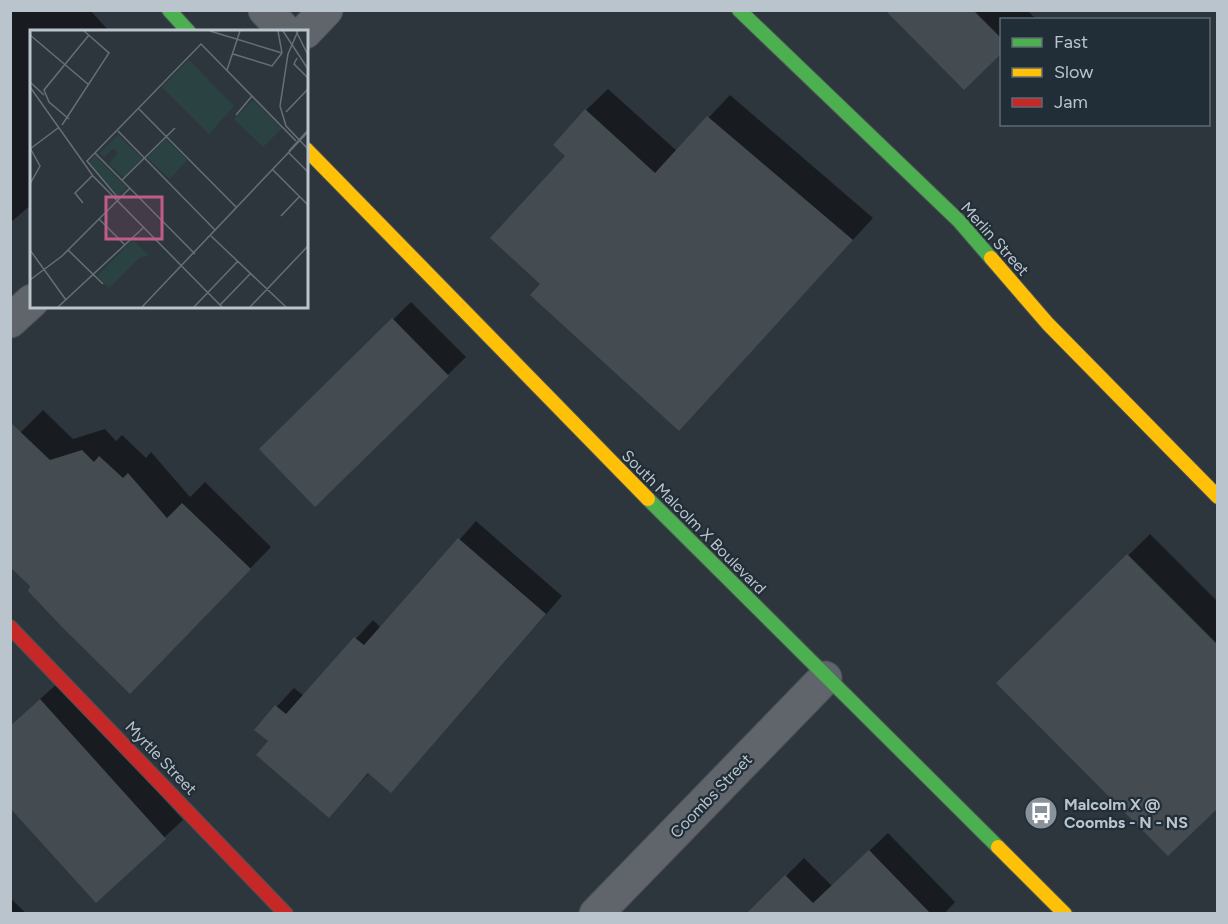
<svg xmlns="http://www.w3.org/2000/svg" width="1228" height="924" font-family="Figtree,sans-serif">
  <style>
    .shadow { fill: #0007 }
    .building { fill: #454c51 }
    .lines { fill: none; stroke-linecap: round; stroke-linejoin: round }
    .street-casing { stroke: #4d5257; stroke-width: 35 }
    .fast-casing { stroke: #4d5257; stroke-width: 16 }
    .slow-casing { stroke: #4d5257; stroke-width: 16 }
    .jam-casing { stroke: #4d5257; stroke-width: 16 }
    .street { stroke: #5f656a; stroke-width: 33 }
    .fast { stroke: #4caf50; stroke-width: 14 }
    .slow { stroke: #ffc107; stroke-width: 14 }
    .jam { stroke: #c62828; stroke-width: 14 }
    .labels { text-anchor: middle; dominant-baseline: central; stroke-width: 4.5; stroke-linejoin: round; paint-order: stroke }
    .street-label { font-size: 16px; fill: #bac4cc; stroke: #212e38 }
    .poi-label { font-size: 16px; font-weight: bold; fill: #bac4cc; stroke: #212e38; text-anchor: start }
    .inset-road { fill: none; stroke: #666f76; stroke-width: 1.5 }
    .view { fill: #bf5d88; fill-opacity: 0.15; stroke: #bf5d88; stroke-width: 3 }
    .inset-edge { fill: none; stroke: #bac4cc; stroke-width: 3 }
  </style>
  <rect width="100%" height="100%" fill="#2e363d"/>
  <g class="shadow">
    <polygon points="10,10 90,10 110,32 32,32 32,204 10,223"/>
    <polygon points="887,10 1027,10 1035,18 1002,20 1002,51"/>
    <polygon points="608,89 677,151 730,95 873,218 679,429 542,284 567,155 586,110"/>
    <polygon points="411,302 466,357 315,505 261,449"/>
    <polygon points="43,410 73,439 105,429 116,441 122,435 146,458 151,452 190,497 205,482 271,547 152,670 32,586 10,443"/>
    <polygon points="476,521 562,596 408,773 370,772 329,816 270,741 256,729 294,688 304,696 373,620 381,628"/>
    <polygon points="1150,534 1218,602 1218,806 999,683"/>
    <polygon points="59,682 183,820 96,900 10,726"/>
    <polygon points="888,833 955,902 944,914 748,914 804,858 832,886"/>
    <polygon points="10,898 27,914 10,914"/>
  </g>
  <g class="building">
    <polygon points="885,10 973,10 1002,39 1002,53 964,90"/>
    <polygon points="585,109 655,173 707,116 853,240 679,431 530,295 540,284 490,238 565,156 553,145"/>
    <polygon points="392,318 449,376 315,507 259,449"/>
    <polygon points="10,422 50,460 82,450 94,462 99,456 123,478 128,473 167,518 182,503 251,569 130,694 63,628 28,591 30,586 10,567"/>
    <polygon points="458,538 546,614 391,793 368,773 329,818 256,755 268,741 254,730 275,705 286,714 354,637 364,645"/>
    <polygon points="1127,554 1218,645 1218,808 1168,856 996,683"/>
    <polygon points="40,699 166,839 96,903 10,808 10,726"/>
    <polygon points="869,850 931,914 746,914 785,875 813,903"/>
  </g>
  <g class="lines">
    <g class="street-casing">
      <g id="street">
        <polyline points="265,10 286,32"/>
        <polyline points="305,32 326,10"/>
        <polyline points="10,321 32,301"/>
        <polyline points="596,914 825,678"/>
      </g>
    </g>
    <g class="fast-casing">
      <g id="fast">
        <polyline points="169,10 189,32"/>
        <polyline points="739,10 959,221 991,258"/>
        <polyline points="648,499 998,847"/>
      </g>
    </g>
    <g class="slow-casing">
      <g id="slow">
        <polyline points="306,149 648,499"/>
        <polyline points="991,258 1048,324 1218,497"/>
        <polyline points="998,847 1065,914"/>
      </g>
    </g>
    <g class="jam-casing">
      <polyline id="jam" points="10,627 286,914"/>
    </g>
    <use href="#street" class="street"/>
    <use href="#fast" class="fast"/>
    <use href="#slow" class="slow"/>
    <use href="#jam" class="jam"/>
  </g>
  <defs>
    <g id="bus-disc" transform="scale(1.725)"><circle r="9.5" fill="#89929a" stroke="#212e38"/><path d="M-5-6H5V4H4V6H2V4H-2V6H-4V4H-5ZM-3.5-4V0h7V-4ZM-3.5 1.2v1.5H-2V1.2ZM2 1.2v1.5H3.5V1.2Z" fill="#fff"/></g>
  </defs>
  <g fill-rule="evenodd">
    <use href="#bus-disc" x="1041" y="813"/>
  </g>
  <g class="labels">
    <g class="street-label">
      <text transform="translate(995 239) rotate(48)">Merlin Street</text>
      <text transform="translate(694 522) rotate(45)">South Malcolm X Boulevard</text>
      <text transform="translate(161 758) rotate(46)">Myrtle Street</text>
      <text transform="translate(711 796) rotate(-46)">Coombs Street</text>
    </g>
    <g class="poi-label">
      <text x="1064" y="804">Malcolm X @<tspan x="1064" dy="18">Coombs - N - NS</tspan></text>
    </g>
  </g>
  <g transform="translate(30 30)">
    <rect width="278" height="278" fill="#2e363d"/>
    <path d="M159 30 204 76 179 104 132 57ZM223 70 252 98 233 117 204 89ZM88 105 112 128 93 147 79 134 88 123 83 118 74 127 70 123ZM136 109 157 130 140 149 117 128ZM65 125 97 158 88 166 59 133ZM103 210 119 225 109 228 79 258 67 246Z" fill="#2b4243"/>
    <path class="inset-road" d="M180 1 252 23M248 1 252 23M253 1 278 39M266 1 278 25M268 1 258 24 250 76 256 96 278 119M0 5 59 55M203 24 242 36 252 23M267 28 264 34 278 48M197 40 210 1M0 52 14 65M0 57 63 146 192 277M109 79 207 178M256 82 278 59M206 85 222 66M39 89 19 72 14 60 59 5M32 95 79 23 54 1M88 101 185 200M0 118 10 136 0 154M0 119 28 98M259 121 278 100M258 122 278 142M65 123 165 224M242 139 278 175M92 150 145 98M89 169 57 131 171 14 266 111M53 173 45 163 62 146M251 186 269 167M69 189 95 215M181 206 256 277M0 220 36 270M38 220 73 254M0 250 32 226 100 158M190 275 220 244M28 277 113 198M112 277 278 102M164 277 208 231M220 277 278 216"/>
    <path class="view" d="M76 167H132V209H76Z"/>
    <rect width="278" height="278" class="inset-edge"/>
  </g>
  <rect width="1228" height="924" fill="none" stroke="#bac4cc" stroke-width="24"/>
  <rect x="1000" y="18" width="210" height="108" fill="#212e38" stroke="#5e6a73" stroke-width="1.5"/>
  <rect x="1012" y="38" width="30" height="9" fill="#4caf50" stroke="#5e6a73" stroke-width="1.5"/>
  <text x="1054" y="48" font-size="18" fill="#bac4cc">Fast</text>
  <rect x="1012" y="68" width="30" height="9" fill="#ffc107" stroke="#5e6a73" stroke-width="1.5"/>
  <text x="1054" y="78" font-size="18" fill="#bac4cc">Slow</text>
  <rect x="1012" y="98" width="30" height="9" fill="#c62828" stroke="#5e6a73" stroke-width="1.5"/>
  <text x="1054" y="108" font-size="18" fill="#bac4cc">Jam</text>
</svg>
